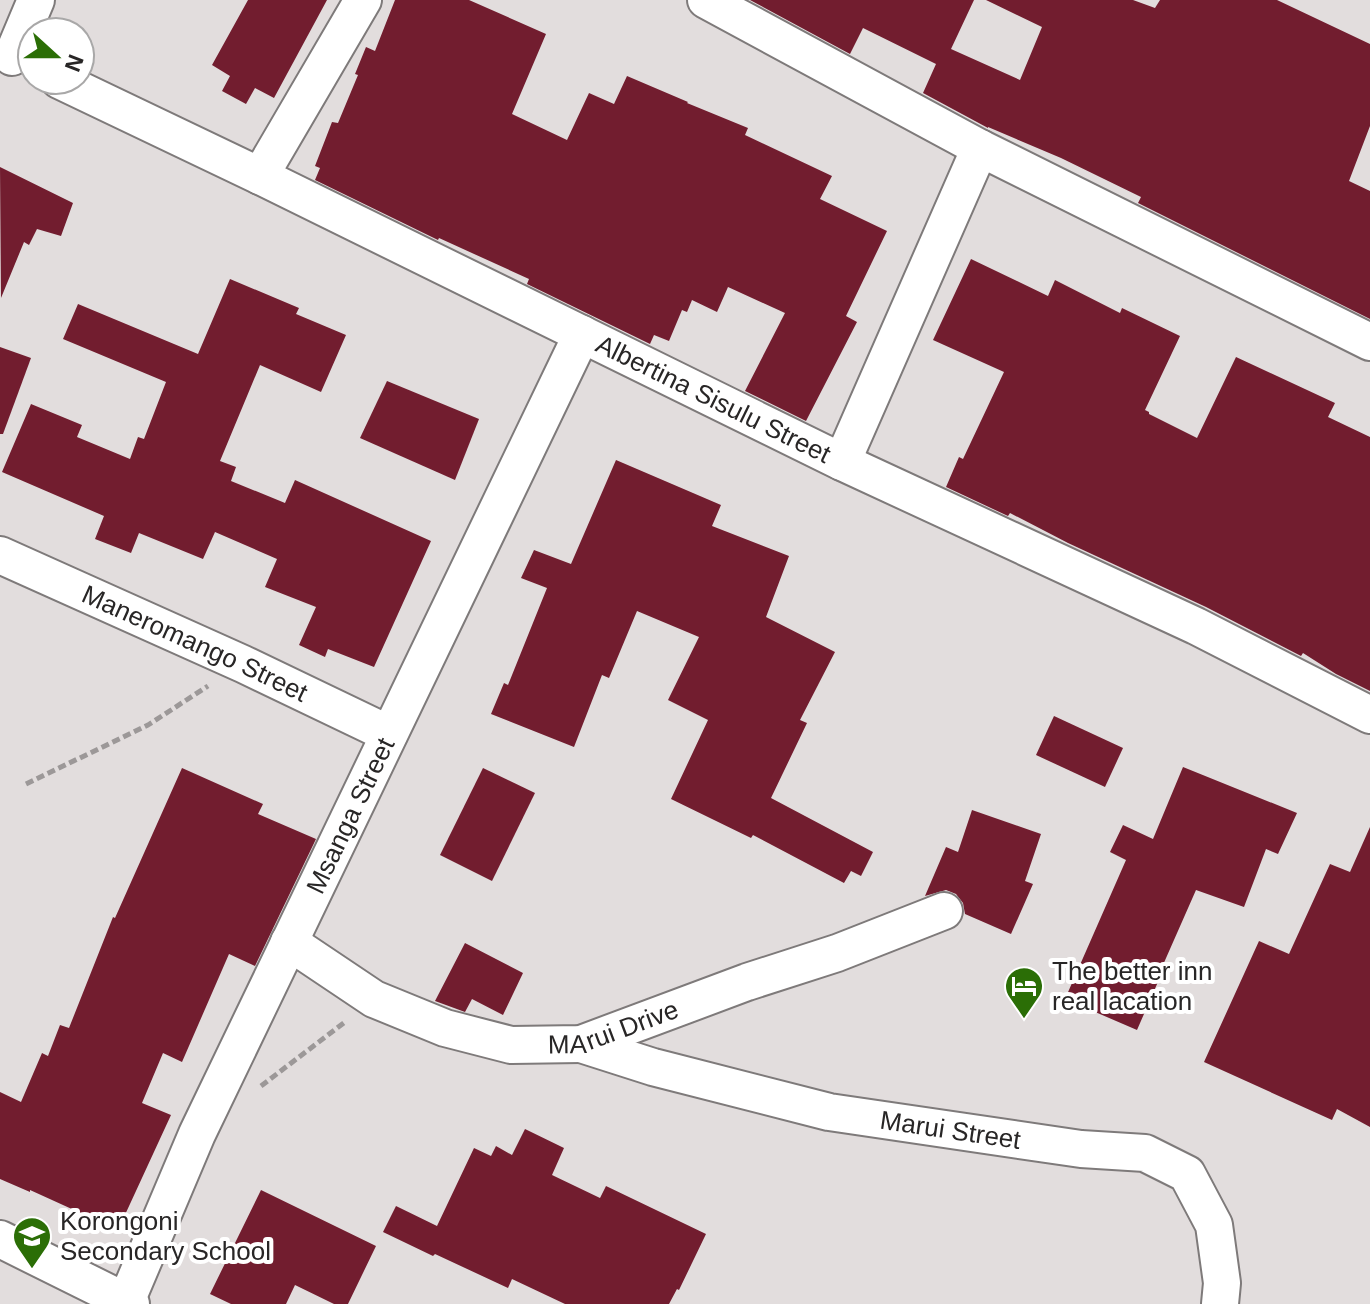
<svg xmlns="http://www.w3.org/2000/svg" width="1370" height="1304" font-family="Helvetica,sans-serif">
  <style>
    .building { fill: #721d2f }
    .lines { fill: none; stroke-linecap: round; stroke-linejoin: round }
    .street-casing { stroke: #7e7a7a; stroke-width: 40 }
    .path { stroke: #9c9898; stroke-width: 5; stroke-dasharray: 8 4; stroke-linecap: butt }
    .street { stroke: #fff; stroke-width: 36 }
    .labels { text-anchor: middle; dominant-baseline: central; stroke-width: 8; stroke-linejoin: round; paint-order: stroke }
    .street-label { font-size: 26px; fill: #282626; stroke: #fff }
    .poi-label { font-size: 26px; fill: #282626; stroke: #fff; text-anchor: start }
  </style>
  <rect width="100%" height="100%" fill="#e2dddd"/>
  <g class="building">
    <polygon points="248,0 327,0 274,98 255,88 246,104 222,91 230,76 212,65"/>
    <polygon points="395,0 469,0 546,34 512,114 567,140 589,93 614,104 627,76 688,102 687,103 748,128 745,135 832,176 820,199 887,231 846,316 857,322 806,421 745,391 785,313 728,287 717,312 692,300 687,312 682,310 669,341 654,335 650,344 527,284 529,279 439,238 438,240 315,180 320,168 315,166 332,122 338,123 358,75 355,74 366,47 375,51"/>
    <polygon points="750,0 974,0 951,49 1020,80 1042,27 986,0 1133,0 1155,8 1160,0 1277,0 1370,44 1370,126 1349,181 1370,191 1370,319 1138,203 1141,197 1061,158 988,127 988,128 923,93 936,64 863,28 850,54"/>
    <polygon points="0,167 73,203 61,236 37,229 29,245 24,242 1,298"/>
    <polygon points="971,259 1048,296 1055,280 1120,313 1122,308 1180,336 1145,410 1149,412 1149,414 1197,438 1236,357 1335,403 1328,417 1370,437 1370,691 1336,674 1303,653 1301,656 1206,607 1068,543 1010,513 1008,516 946,487 959,457 963,459 1004,372 933,340"/>
    <polygon points="230,279 299,308 296,314 346,335 321,392 260,365 220,461 236,467 231,481 285,503 295,480 431,541 374,667 328,649 325,657 299,645 316,607 265,587 277,559 215,532 203,559 139,533 131,553 95,539 104,516 2,472 31,404 82,425 77,437 130,459 138,437 144,439 166,382 63,339 78,304 198,354"/>
    <polygon points="0,347 31,358 3,434 0,434"/>
    <polygon points="387,381 479,419 455,480 360,438"/>
    <polygon points="616,460 721,505 712,526 789,556 766,617 835,652 800,720 807,723 771,798 873,852 861,876 851,871 844,883 753,835 751,838 671,799 708,720 668,700 699,637 637,611 609,678 602,675 574,747 491,714 504,683 508,685 547,588 521,578 534,550 571,564"/>
    <polygon points="1054,716 1123,748 1105,787 1036,755"/>
    <polygon points="1183,767 1297,813 1278,854 1266,849 1244,907 1196,890 1159,974 1161,975 1137,1030 1065,999 1126,860 1110,852 1123,825 1153,839"/>
    <polygon points="182,768 263,804 258,814 316,839 255,966 229,954 182,1062 163,1053 142,1103 171,1115 118,1230 30,1190 30,1192 0,1179 0,1092 21,1102 42,1053 48,1056 60,1025 69,1028 113,917 115,918"/>
    <polygon points="483,768 535,793 492,881 440,855"/>
    <polygon points="972,810 1041,834 1025,881 1033,884 1011,934 965,914 963,903 956,894 946,890 925,896 946,847 958,852"/>
    <polygon points="1370,827 1370,1127 1337,1109 1332,1120 1204,1062 1259,941 1289,954 1330,864 1350,872"/>
    <polygon points="465,943 523,973 503,1015 472,999 465,1012 435,1001"/>
    <polygon points="525,1129 564,1148 552,1175 600,1198 606,1186 706,1234 679,1290 677,1289 669,1304 565,1304 512,1279 508,1288 435,1254 433,1256 383,1232 396,1206 437,1226 474,1148 491,1156 496,1146 512,1155"/>
    <polygon points="261,1190 376,1246 348,1304 334,1304 295,1285 286,1304 231,1304 210,1294"/>
  </g>
  <g class="lines">
    <g class="street-casing">
      <g id="street">
        <polyline points="706,0 980,148 1370,342"/>
        <polyline points="12,57 36,0"/>
        <path id="s1" d="M59 80 260 176 842 462 1196 626 1370 715"/>
        <polyline points="260,176 363,0"/>
        <polyline points="842,462 980,148"/>
        <path id="s2" d="M0 555 243 664 389 734"/>
        <path id="s3" d="M289 942 374 999 445 1028 511 1045 581 1044 747 982 837 953 944 911"/>
        <path id="s4" d="M581 1044 653 1067 829 1112 1081 1149 1145 1153 1187 1174 1214 1225 1222 1283 1220 1304"/>
        <polyline points="0,1239 131,1304"/>
        <path id="s5" d="M125 1304 197 1134 582 334"/>
      </g>
    </g>
    <g class="path">
      <polyline points="26,784 148,725 208,686"/>
      <polyline points="261,1086 345,1022"/>
    </g>
    <use href="#street" class="street"/>
  </g>
  <defs>
    <g id="hotel-pin" transform="scale(2)"><path d="M0 17L-7.5 6A9.5 9.5 0 1 1 7.5 6Z" fill="#2b6e06" stroke="#fff"/><path d="M-6-4.5h1.5V1H6V5H4.5V3h-9V5H-6ZM-4 0a1.8 1.8 0 1 1 3.6 0ZM.5 0V-2.5h3Q6-2.5 6 0Z" fill="#fff"/></g>
    <g id="school-pin" transform="scale(2)"><path d="M0 17L-7.5 6A9.5 9.5 0 1 1 7.5 6Z" fill="#2b6e06" stroke="#fff"/><path d="M0-5L7-2L0 1L-7-2ZM-4 1L0 2.5L4 1V4Q0 6-4 4Z" fill="#fff"/></g>
  </defs>
  <g fill-rule="evenodd">
    <use href="#hotel-pin" x="1024" y="986"/>
    <use href="#school-pin" x="32" y="1236"/>
  </g>
  <g class="labels">
    <g class="street-label">
      <text stroke="none"><textPath href="#s1" startOffset="728">Albertina Sisulu Street</textPath></text>
      <text stroke="none"><textPath href="#s2" startOffset="214">Maneromango Street</textPath></text>
      <text stroke="none"><textPath href="#s5" startOffset="538">Msanga Street</textPath></text>
      <text stroke="none"><textPath href="#s3" startOffset="352">MArui Drive</textPath></text>
      <text stroke="none"><textPath href="#s4" startOffset="380">Marui Street</textPath></text>
    </g>
    <g class="poi-label">
      <text x="1052" y="971">The better inn<tspan x="1052" dy="30">real lacation</tspan></text>
      <text x="60" y="1221">Korongoni<tspan x="60" dy="30">Secondary School</tspan></text>
    </g>
  </g>
  <g transform="translate(56 56) rotate(111)"><circle r="38" fill="#ffffff" stroke="#a9a8a8" stroke-width="2"/>
  <path d="M0-6L14 30L0 20L-14 30Z" fill="#2b6e06"/>
  <text y="-12" font-size="22" font-weight="bold" text-anchor="middle" fill="#282626">N</text>
  </g>
</svg>
